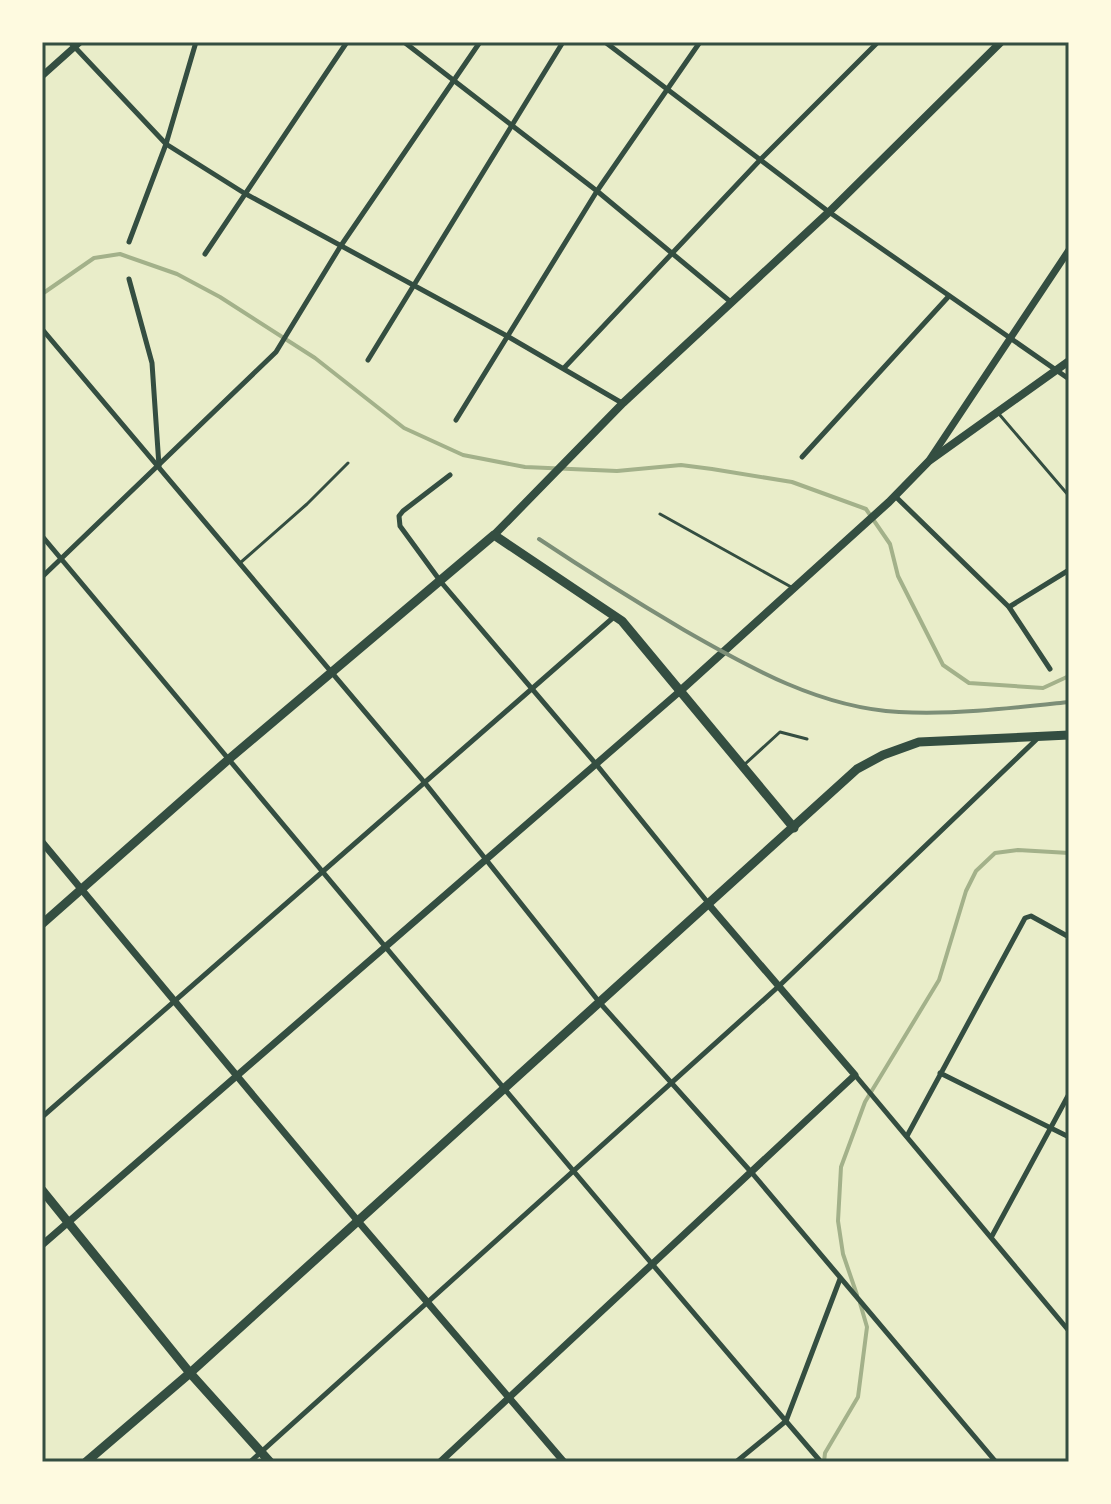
<svg xmlns="http://www.w3.org/2000/svg" width="1111" height="1504" font-family="Signika,sans-serif">
  <style>
    .lines { fill: none; stroke-linecap: round; stroke-linejoin: round }
    .stream { stroke: #a3b18a; stroke-width: 4 }
    .service { stroke: #344e41; stroke-width: 3 }
    .minor { stroke: #344e41; stroke-width: 5 }
    .tertiary { stroke: #344e41; stroke-width: 7 }
    .secondary { stroke: #344e41; stroke-width: 8 }
    .primary { stroke: #344e41; stroke-width: 9 }
    .rail { stroke: #7c8e77; stroke-width: 4 }
    .neatline { fill: none; stroke: #344e41; stroke-width: 3 }
  </style>
  <rect width="100%" height="100%" fill="#e9edc9"/>
  <g class="lines">
    <g class="stream">
      <polyline points="42,294 94,258 120,254 177,274 220,297 315,358 404,428 463,455 525,467 617,471 681,465 712,469 792,482 866,509 890,544 898,576 943,665 969,683 1043,688 1069,676"/>
      <polyline points="857,1295 843,1254 838,1221 841,1167 865,1102 939,980 966,891 976,871 995,853 1018,850 1069,853"/>
      <polyline points="824,1462 825,1453 858,1397 867,1327 860,1303"/>
    </g>
    <g class="service">
      <polyline points="999,414 1069,496"/>
      <polyline points="660,514 793,588"/>
      <polyline points="240,563 307,504 348,463"/>
      <polyline points="745,764 780,732 807,739"/>
    </g>
    <g class="minor">
      <polyline points="70,42 166,144 244,193 507,336 622,403"/>
      <polyline points="404,42 597,191 732,303"/>
      <polyline points="605,42 829,212 1069,379"/>
      <polyline points="129,242 166,144 196,42"/>
      <polyline points="205,254 347,42"/>
      <polyline points="129,279 152,363 159,466"/>
      <polyline points="42,329 425,783 600,1003 752,1173 996,1462"/>
      <polyline points="368,360 563,42"/>
      <polyline points="564,368 761,159 878,42"/>
      <polyline points="456,420 597,191 700,42"/>
      <polyline points="802,457 949,296"/>
      <polyline points="450,475 403,511 399,516 400,526 441,582 596,764 709,904"/>
      <polyline points="895,496 1009,607 1050,669"/>
      <path d="M42 536C301 845 558 1156 821 1462"/>
      <polyline points="42,577 276,352 340,247 480,42"/>
      <polyline points="1009,607 1069,570"/>
      <polyline points="940,1073 1069,1137"/>
      <polyline points="855,1075 1069,1331"/>
      <polyline points="42,1117 615,616"/>
      <polyline points="907,1136 1025,918 1031,916 1069,937"/>
      <polyline points="992,1236 1069,1094"/>
      <polyline points="250,1462 779,986 1039,737"/>
      <polyline points="736,1462 786,1421 840,1279"/>
    </g>
    <g class="tertiary">
      <polyline points="42,76 80,42"/>
      <polyline points="930,459 1069,250"/>
      <polyline points="42,842 357,1220 564,1462"/>
      <polyline points="42,1245 679,692"/>
      <polyline points="440,1462 855,1075 709,905"/>
    </g>
    <g class="secondary">
      <polyline points="494,535 623,403 829,212 1001,42"/>
      <polyline points="679,692 889,502 929,461 1069,361"/>
    </g>
    <g class="primary">
      <polyline points="42,924 229,759 494,535 622,621 794,828"/>
      <polyline points="42,1190 190,1373 270,1462"/>
      <polyline points="86,1462 190,1373 857,769 883,755 919,742 1069,735"/>
    </g>
    <path class="rail" d="M539 539C587 571 635 601 684 630 750 668 821 708 899 712 955 715 1013 708 1069 702"/>
  </g>
  <rect width="1111" height="1504" fill="none" stroke="#fefae0" stroke-width="88"/>
  <rect x="44" y="44" width="1023" height="1416" class="neatline"/>
</svg>
